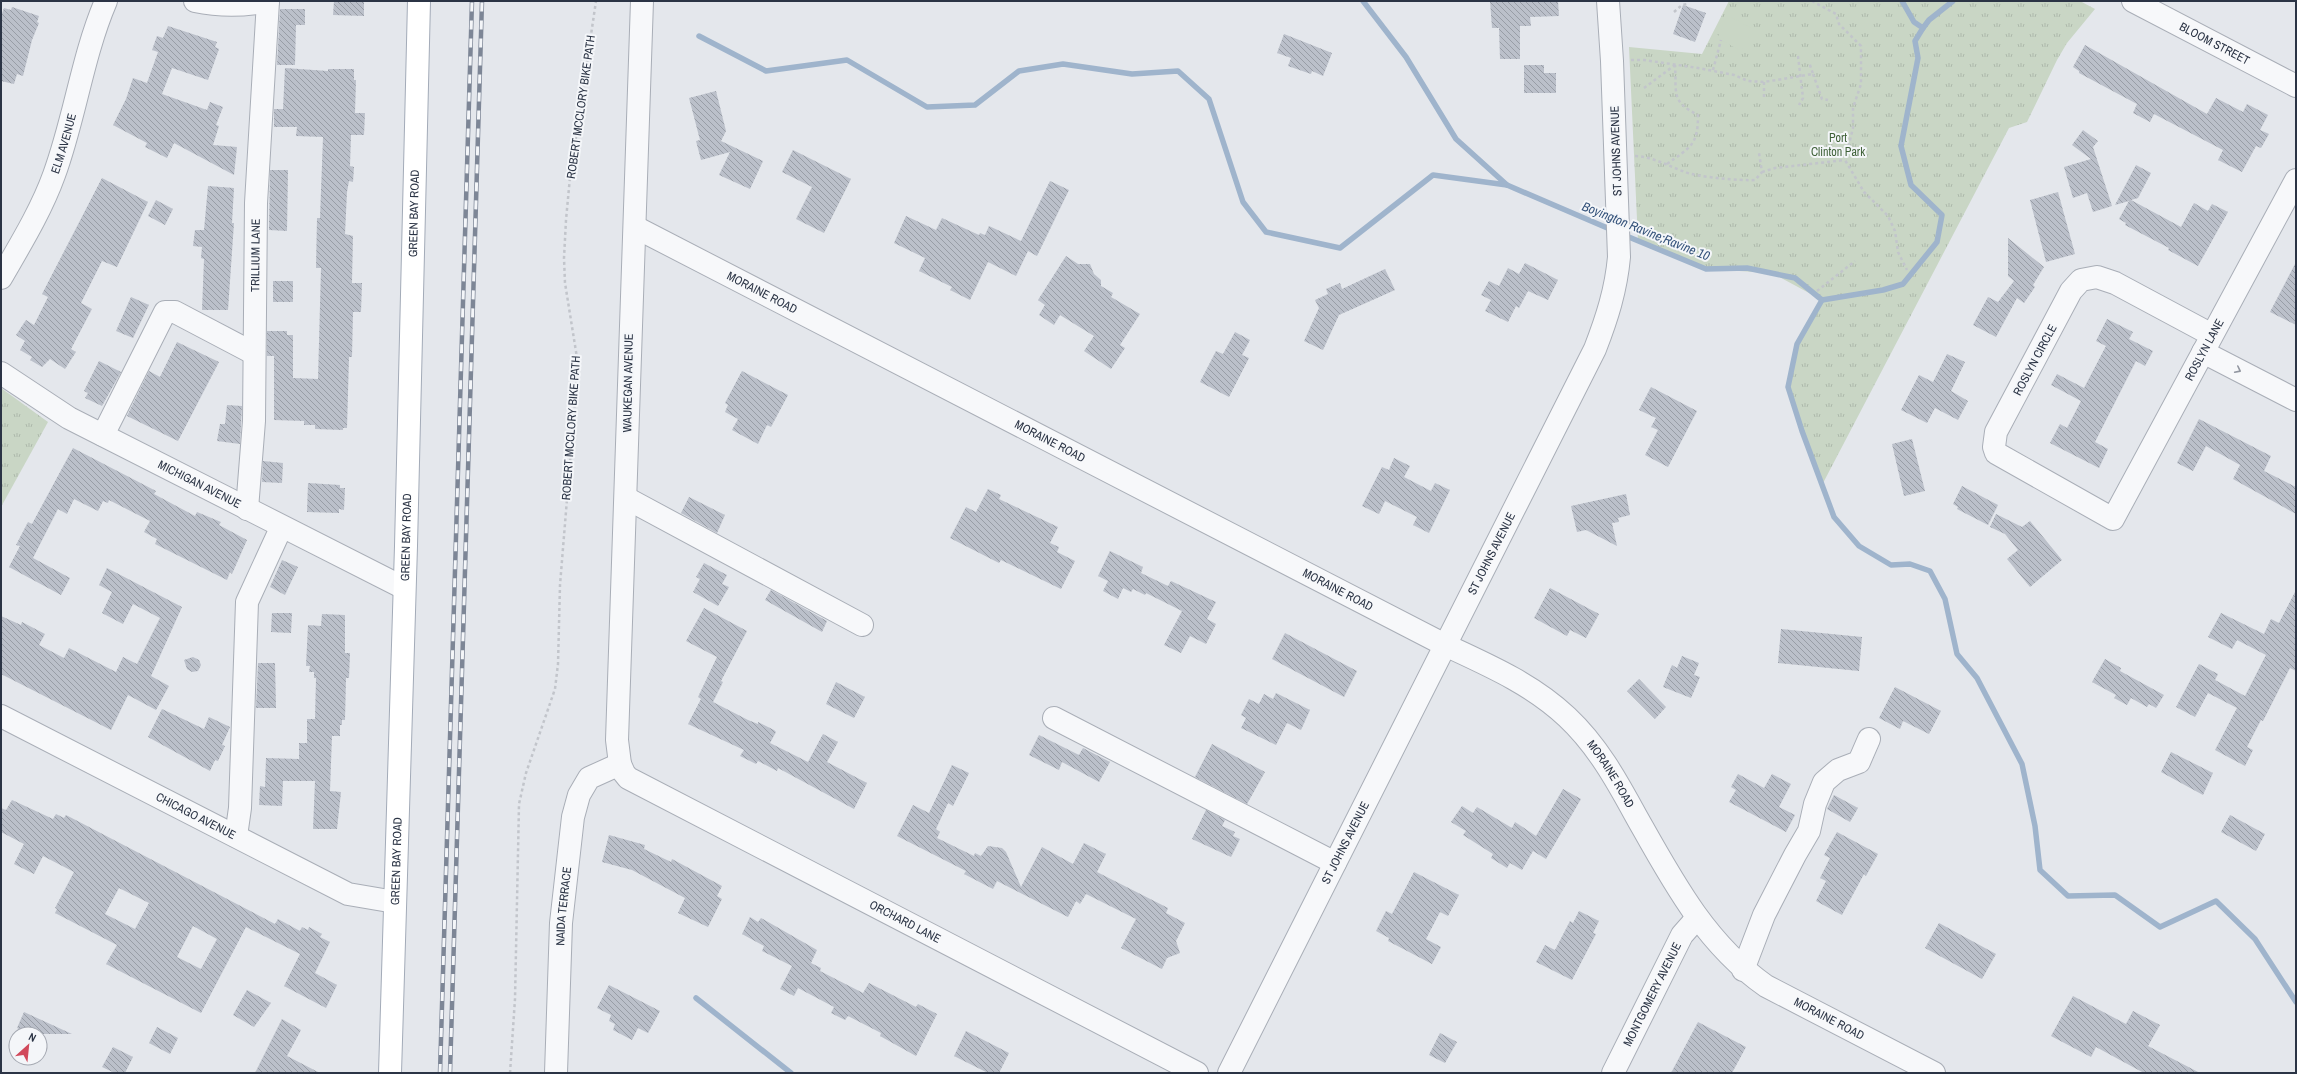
<svg xmlns="http://www.w3.org/2000/svg" width="2297" height="1074" font-family="'Archivo Narrow',sans-serif">
  <style>
    .grass { fill: url(#grass-tufts) }
    .pitch { fill: #c9d6c5 }
    .lines { fill: none; stroke-linecap: round; stroke-linejoin: round }
    .stream { stroke: #9fb4cc; stroke-width: 5.5 }
    .building { fill: url(#building-back-hatch); fill-rule: evenodd }
    .minor-casing { stroke: #a9aeb7; stroke-width: 24 }
    .major-casing { stroke: #a3abb8; stroke-width: 24 }
    .path { stroke: #c2c5cb; stroke-width: 2.5; stroke-dasharray: 3 3; stroke-linecap: butt }
    .minor { stroke: #f7f8fa; stroke-width: 22 }
    .major { stroke: #fff; stroke-width: 22 }
    .rail-casing { stroke: #7d8696; stroke-width: 4.5 }
    .rail { stroke: #f4f6f9; stroke-width: 3; stroke-dasharray: 9; stroke-linecap: butt }
    .oneway { stroke: #9196a0 }
    .labels { text-anchor: middle; dominant-baseline: central; stroke-width: 4; stroke-linejoin: round; paint-order: stroke }
    .street-label { font-size: 12px; fill: #2b3445; stroke: #f4f6f9 }
    .park-label { font-size: 12px; fill: #3f6138; stroke: #f4f6f9 }
    .water-label { font-size: 13px; font-style: italic; fill: #34527a; stroke: #f4f6f9 }
  </style>
  <defs>
    <pattern id="grass-tufts" width="24" height="20" patternUnits="userSpaceOnUse"><rect width="24" height="20" fill="#c9d6c5"/><path d="M3 7l-1-3M5 7V3M7 7l1-3M15 17l-1-3M17 17v-4M19 17l1-3" fill="none" stroke="#adb8ab"/></pattern>
    <pattern id="building-back-hatch" width="6" height="6" patternUnits="userSpaceOnUse"><rect width="6" height="6" fill="#bbc0ca"/><path d="M-1 5l2 2M0 0l6 6M5-1l2 2" fill="none" stroke="#989da6"/></pattern>
  </defs>
  <rect width="100%" height="100%" fill="#e4e7ec"/>
  <g class="grass">
    <polygon points="1729,1 2080,1 2095,9 2067,43 2057,60 2027,122 2009,128 1822,485 1788,387 1797,344 1822,300 1772,273 1706,269 1638,241 1629,47 1702,54"/>
    <polygon points="1,388 48,422 1,507"/>
  </g>
  <polygon class="pitch" points="1729,16 1753,29 1741,51 1717,38"/>
  <g class="lines">
    <g class="stream">
      <polyline points="1363,1 1406,57 1456,139 1507,185"/>
      <polyline points="1923,28 1929,20 1953,1"/>
      <polyline points="699,36 766,71 847,60 927,107 975,105 1019,71 1063,64 1132,74 1178,71 1209,99 1243,202 1266,232 1340,248 1433,175 1507,185 1612,230"/>
      <polyline points="1624,235 1706,269 1747,268 1795,278 1822,300 1797,344 1788,387 1802,431 1834,517 1859,546 1891,565 1910,564 1930,571 1945,599 1957,654 1977,678 2022,764 2035,826 2040,870 2068,896 2115,895 2160,927 2216,901 2255,939 2296,1002"/>
      <polyline points="1822,300 1883,290 1903,284 1937,242 1942,215 1911,185 1901,146 1918,58 1915,41 1923,28 1914,22 1902,1"/>
      <polyline points="696,998 791,1073"/>
    </g>
  </g>
  <g class="building">
    <polygon points="334,1 364,1 364,16 333,15"/>
    <polygon points="1490,1 1558,1 1559,16 1530,17 1531,26 1520,26 1520,59 1500,59 1499,28 1492,28"/>
    <polygon points="1683,5 1706,13 1695,42 1673,34"/>
    <polygon points="12,7 39,16 37,22 39,23 32,40 23,76 17,74 14,84 1,81 1,16 4,8 11,10"/>
    <polygon points="280,9 305,9 305,25 296,25 295,65 277,65"/>
    <polygon points="168,26 217,42 215,47 219,49 208,80 172,68 162,94 207,110 210,102 223,107 216,125 219,126 213,145 237,147 234,175 174,143 167,158 145,147 147,143 113,125 126,99 133,78 147,83 158,52 152,50 157,36 163,38"/>
    <polygon points="1284,34 1332,53 1323,76 1312,71 1311,74 1288,66 1291,58 1277,53"/>
    <polygon points="2085,45 2207,114 2216,98 2243,112 2247,104 2268,115 2260,130 2269,134 2261,148 2256,146 2242,172 2218,160 2223,150 2154,114 2150,122 2133,113 2137,104 2079,73 2079,71 2073,67"/>
    <polygon points="1524,65 1544,65 1544,73 1556,73 1556,93 1524,93"/>
    <polygon points="285,68 328,71 328,69 354,69 354,80 356,80 355,113 365,113 364,135 351,135 350,166 354,167 353,182 349,181 347,192 345,234 353,236 352,283 362,283 361,312 353,312 352,357 349,357 347,428 343,428 343,430 315,429 315,425 304,425 304,421 274,420 274,356 267,356 267,331 287,331 287,335 293,335 293,378 318,379 321,268 316,268 317,218 320,218 323,137 296,136 297,127 274,127 274,109 283,109"/>
    <polygon points="716,91 726,131 721,141 763,161 750,189 719,175 730,152 701,160 696,141 700,140 689,98"/>
    <polygon points="2083,130 2098,141 2093,147 2112,206 2093,212 2087,193 2073,198 2064,167 2091,159 2072,145"/>
    <polygon points="793,150 851,179 824,233 796,219 812,187 782,172"/>
    <polygon points="2136,165 2151,173 2138,198 2131,200 2181,227 2194,203 2208,211 2212,204 2228,212 2198,266 2168,250 2169,248 2125,225 2126,223 2119,219 2129,201 2115,205"/>
    <polygon points="270,170 288,170 287,231 269,230"/>
    <polygon points="102,178 148,202 117,267 102,261 81,303 92,309 71,349 76,352 65,369 50,359 42,367 30,360 32,357 20,350 25,341 16,335 26,320 34,325 48,297 42,294"/>
    <polygon points="1050,181 1069,190 1037,256 1028,251 1016,276 988,262 970,300 950,290 952,287 919,271 925,258 894,243 906,216 936,230 942,218 979,235 980,233 985,235 989,226 1021,241"/>
    <polygon points="208,186 234,188 232,223 234,223 228,310 202,310 204,259 201,258 202,247 193,246 195,230 204,230"/>
    <polygon points="2058,192 2075,254 2046,262 2030,200"/>
    <polygon points="156,200 173,209 165,225 148,216"/>
    <polygon points="2008,238 2044,267 2033,285 2035,287 2024,303 2017,298 1996,337 1973,325 1988,297 1998,302 2014,281 2008,276"/>
    <polygon points="1066,256 1078,264 1090,264 1094,274 1101,280 1101,286 1113,293 1111,297 1140,314 1120,345 1125,348 1111,369 1084,351 1094,336 1060,315 1054,325 1039,315 1045,305 1038,300"/>
    <polygon points="2296,262 2296,325 2270,312"/>
    <polygon points="1525,263 1558,280 1548,300 1528,291 1519,308 1516,306 1508,322 1485,311 1491,300 1481,295 1489,281 1499,286 1508,268 1519,274"/>
    <polygon points="1385,269 1395,290 1339,315 1323,350 1304,341 1319,308 1315,300 1328,294 1326,289 1340,283 1342,289"/>
    <rect x="273" y="281" width="20" height="21"/>
    <polygon points="131,297 149,305 133,338 116,331"/>
    <polygon points="2107,319 2133,332 2129,339 2153,351 2145,366 2136,361 2095,442 2108,449 2099,468 2050,443 2060,424 2067,428 2081,401 2051,385 2057,374 2084,388 2106,346 2096,341"/>
    <polygon points="1235,332 1250,340 1242,355 1249,358 1229,397 1200,382 1216,351 1223,354"/>
    <polygon points="177,342 219,362 178,441 127,416 149,371 160,377"/>
    <polygon points="1947,354 1965,362 1951,391 1968,401 1958,420 1935,408 1927,423 1901,410 1919,375 1933,382"/>
    <polygon points="99,361 121,372 102,406 85,398 88,393 84,391"/>
    <polygon points="742,371 788,395 771,427 767,425 758,444 732,430 738,419 725,412 728,405 725,403"/>
    <polygon points="1651,387 1697,411 1668,467 1645,455 1658,430 1651,427 1656,418 1639,410"/>
    <polygon points="227,405 242,406 240,444 217,441 220,424 225,424"/>
    <polygon points="2199,419 2271,456 2264,471 2296,487 2296,514 2233,479 2240,465 2206,446 2193,471 2177,463"/>
    <polygon points="1912,439 1925,491 1904,496 1892,444"/>
    <polygon points="73,448 156,491 154,494 195,516 197,512 221,522 219,525 247,540 232,574 230,572 227,580 155,544 157,539 144,532 150,521 109,500 108,503 103,501 98,511 74,499 67,514 58,509 33,558 70,578 61,595 9,567 20,546 16,545 28,522 32,524"/>
    <polygon points="1394,458 1410,466 1404,477 1431,491 1435,483 1450,490 1429,533 1413,525 1417,517 1385,501 1379,514 1362,506 1382,467 1389,470"/>
    <polygon points="263,461 283,463 282,483 262,482"/>
    <polygon points="308,483 340,485 340,488 345,488 344,510 339,509 339,513 307,512"/>
    <polygon points="1962,486 1998,505 1988,525 1957,509 1958,507 1953,504"/>
    <polygon points="988,489 1001,495 999,499 1058,527 1050,543 1059,547 1057,552 1075,561 1061,589 1001,560 999,563 950,538 966,507 976,512"/>
    <polygon points="1626,494 1630,515 1618,518 1619,522 1612,523 1617,546 1586,530 1577,532 1571,506"/>
    <polygon points="689,497 725,515 717,533 681,513"/>
    <polygon points="1996,514 2022,527 2030,521 2062,560 2030,587 2007,559 2018,550 2005,534 1990,527"/>
    <polygon points="1110,551 1143,567 1141,573 1168,586 1171,581 1216,602 1207,619 1216,624 1206,644 1190,636 1181,653 1164,645 1182,611 1146,593 1145,595 1133,589 1131,592 1123,588 1118,599 1103,591 1108,581 1098,576"/>
    <polygon points="282,560 298,567 285,595 270,587"/>
    <polygon points="704,563 727,575 722,584 729,587 718,606 693,592 700,579 696,577"/>
    <polygon points="107,568 182,607 151,676 169,686 156,710 128,695 111,730 1,674 1,616 21,625 22,622 45,634 39,645 64,658 69,648 116,672 123,657 137,664 160,618 133,604 123,624 102,613 112,592 99,585"/>
    <polygon points="1550,588 1599,614 1586,638 1570,630 1567,636 1534,618"/>
    <polygon points="771,590 827,621 822,632 765,600"/>
    <polygon points="2296,590 2296,671 2290,668 2263,721 2261,720 2247,747 2253,750 2245,766 2215,750 2237,708 2208,693 2195,717 2176,707 2199,664 2218,674 2215,680 2245,696 2266,655 2237,640 2232,649 2208,637 2221,613 2264,634 2271,619 2279,623"/>
    <polygon points="704,608 747,631 721,681 723,682 713,702 748,720 758,724 758,722 774,730 776,732 770,743 808,762 823,734 838,742 827,762 867,783 854,809 778,768 777,771 758,761 756,764 740,756 744,750 688,724 701,699 698,697 717,657 686,641"/>
    <polygon points="272,613 292,613 291,633 271,632"/>
    <polygon points="322,614 345,615 345,653 350,653 349,678 346,678 345,720 342,720 342,725 340,725 340,736 332,736 330,791 341,792 337,829 313,829 315,781 283,781 282,806 259,805 260,786 265,787 266,758 299,759 299,743 307,743 307,719 315,719 316,678 314,678 314,672 309,672 310,666 306,666 308,625 321,626"/>
    <polygon points="1781,629 1862,637 1859,671 1778,663"/>
    <polygon points="1285,633 1357,671 1344,697 1272,659"/>
    <polygon points="1682,656 1699,663 1694,675 1700,677 1691,698 1663,687 1672,665 1677,668"/>
    <polygon points="193,657 199,660 201,665 198,671 192,672 187,669 184,660"/>
    <polygon points="2105,659 2121,668 2120,671 2164,695 2156,708 2149,704 2147,707 2131,698 2127,705 2114,698 2116,695 2092,682"/>
    <polygon points="258,663 275,663 276,708 256,708"/>
    <polygon points="1639,679 1666,707 1655,719 1627,691"/>
    <polygon points="836,682 865,697 854,718 826,704"/>
    <polygon points="1895,687 1941,711 1929,734 1903,721 1900,729 1879,718"/>
    <polygon points="1276,693 1310,710 1301,730 1287,723 1276,745 1241,728 1246,718 1241,715 1249,699 1259,704 1264,694 1273,699"/>
    <polygon points="162,709 204,729 209,717 230,727 222,745 225,746 218,761 215,760 210,771 148,737"/>
    <polygon points="1039,735 1079,755 1083,748 1110,762 1099,782 1062,762 1059,770 1029,755"/>
    <polygon points="1212,744 1265,772 1247,804 1195,777"/>
    <polygon points="2171,752 2213,773 2203,795 2161,772"/>
    <polygon points="952,765 969,773 953,806 948,803 936,829 940,832 937,838 974,856 975,853 981,856 988,846 1002,848 1006,852 1021,887 1042,847 1073,864 1084,843 1106,854 1097,872 1168,908 1166,913 1185,923 1176,941 1180,953 1167,958 1162,969 1121,948 1136,919 1086,894 1080,904 1076,901 1068,917 997,881 993,889 964,874 966,871 897,836 913,805 929,813"/>
    <polygon points="1738,774 1764,788 1772,774 1791,784 1779,807 1795,815 1786,832 1729,802 1736,790 1731,787"/>
    <polygon points="1563,789 1581,799 1546,859 1533,851 1522,870 1510,863 1507,868 1491,858 1493,854 1463,835 1466,831 1451,822 1462,806 1473,813 1477,807 1512,828 1515,822 1536,836"/>
    <polygon points="1834,795 1858,808 1850,822 1827,809"/>
    <path d="M12 800 53 819 56 814 64 818 66 815 275 924 278 919 300 931 302 927 308 930 309 927 322 934 320 937 330 942 315 973 337 985 326 1008 284 986 300 954 246 927 201 1013 106 964 117 945 55 913 57 909 55 908 74 872 43 856 34 874 14 864 24 844 1 832V808L6 810ZM119 888 149 903 135 929 105 914ZM193 926 217 939 201 969 177 957Z"/>
    <polygon points="1206,810 1225,820 1222,826 1235,832 1233,836 1240,839 1231,857 1192,839"/>
    <polygon points="2230,815 2265,834 2256,851 2221,832"/>
    <polygon points="1837,832 1878,854 1866,876 1864,874 1842,915 1816,901 1826,881 1820,878 1830,858 1824,855"/>
    <polygon points="609,835 645,845 644,849 671,862 672,859 722,886 717,896 722,899 708,927 678,913 685,898 632,870 602,862"/>
    <polygon points="1414,872 1459,895 1448,916 1440,912 1426,939 1441,947 1432,964 1388,941 1389,938 1376,931 1386,911 1392,914"/>
    <polygon points="1579,911 1599,921 1593,933 1596,934 1572,980 1536,962 1545,945 1555,950 1570,921 1573,923"/>
    <polygon points="750,917 758,922 761,918 817,950 811,963 821,968 820,971 863,993 869,983 916,1007 918,1004 937,1014 916,1056 880,1036 881,1033 848,1016 845,1020 831,1013 834,1007 798,988 794,996 780,989 792,966 762,951 764,946 742,934"/>
    <polygon points="1939,923 1996,954 1982,979 1925,948"/>
    <polygon points="609,985 660,1011 648,1033 638,1028 632,1040 613,1030 615,1024 609,1021 611,1015 597,1008"/>
    <polygon points="247,990 271,1003 254,1027 233,1015"/>
    <polygon points="2073,996 2126,1024 2133,1011 2160,1025 2148,1046 2200,1073 2144,1073 2096,1047 2091,1057 2051,1036"/>
    <polygon points="24,1012 72,1034 29,1034 17,1028"/>
    <polygon points="282,1019 301,1030 287,1056 320,1073 255,1073"/>
    <polygon points="1698,1022 1746,1047 1732,1073 1671,1073"/>
    <polygon points="157,1027 178,1038 170,1054 149,1043"/>
    <polygon points="966,1031 1009,1053 999,1073 988,1073 954,1056"/>
    <polygon points="1440,1033 1457,1042 1445,1063 1429,1055"/>
    <polygon points="113,1047 133,1057 125,1073 115,1073 102,1067"/>
  </g>
  <g class="lines">
    <g class="minor-casing">
      <g id="minor">
        <path d="M195 1C219 6 244 6 268 1"/>
        <path id="s1" d="M642 1 617 740 620 764 624 773 628 778 1197 1073"/>
        <path id="s2" d="M2133 1 2296 86"/>
        <path id="s3" d="M635 227 1445 645C1488 665 1532 684 1567 717 1597 745 1617 781 1636 816 1672 880 1705 943 1766 986L1934 1073"/>
        <path id="s4" d="M1 278C20 245 41 211 54 175 75 118 82 57 106 1"/>
        <path id="s5" d="M2212 335 2115 283 2097 277 2081 280 2071 291 1996 432 1994 447 1996 453 2113 519 2296 180"/>
        <polyline points="2203,352 2296,400"/>
        <path id="s6" d="M1 373 69 418 404 588"/>
        <polyline points="103,435 165,312 175,312 253,353"/>
        <polyline points="626,498 862,625"/>
        <path id="s7" d="M247 509 254 421 256 203 268 1"/>
        <path id="s8" d="M1 716 348 894 395 902"/>
        <polyline points="1054,718 1335,863"/>
        <polyline points="236,836 240,808 247,602 281,528"/>
        <polyline points="1743,970 1764,915 1795,855 1809,831 1815,804 1824,782 1838,770 1859,762 1869,739"/>
        <path id="s9" d="M556 1073 561 923 573 817 579 795 589 778 620 764"/>
        <path id="s10" d="M1229 1073 1595 349C1607 318 1616 290 1619 257L1612 61 1608 1"/>
        <path id="s11" d="M1613 1073 1682 935 1697 918"/>
      </g>
    </g>
    <g class="major-casing">
      <g id="major">
        <path id="s12" d="M390 1073 406 546 419 1"/>
      </g>
    </g>
    <g class="path">
      <polyline points="1812,1 1836,14 1839,24 1861,46 1861,84 1853,108 1853,128 1845,160 1864,192 1888,216 1895,231 1898,252 1907,270"/>
      <polyline points="1674,12 1682,5 1688,4"/>
      <polyline points="1798,56 1803,98 1799,105"/>
      <polyline points="1631,60 1644,60 1698,68 1734,75 1748,81 1764,82 1813,74 1809,62"/>
      <polyline points="1713,70 1721,40"/>
      <polyline points="1813,74 1822,99 1828,100"/>
      <polyline points="1764,82 1764,97"/>
      <polyline points="1644,88 1675,65"/>
      <path d="M1635 156C1654 157 1668 166 1685 172 1696 177 1743 181 1755 180L1762 172 1759 153"/>
      <path d="M1667 164C1690 147 1698 146 1698 115 1670 101 1677 93 1675 65"/>
      <polyline points="1762,172 1775,168 1845,160"/>
      <polyline points="1817,291 1855,261"/>
      <polyline points="510,1073 515,999 519,804 526,773 555,689 558,664 560,585 578,364 565,283 564,258 566,220 570,177 596,1"/>
    </g>
    <use href="#minor" class="minor"/>
    <use href="#major" class="major"/>
    <g class="rail-casing">
      <g id="rail">
        <polyline points="440,1073 472,1"/>
        <polyline points="450,1073 482,1"/>
      </g>
    </g>
    <use href="#rail" class="rail"/>
  </g>
  <defs><path id="oneway-chevron" d="M-2-3.5L2.5 0L-2 3.5" fill="none" stroke-width="1.6" stroke-linecap="round" stroke-linejoin="round"/></defs>
  <use class="oneway" href="#oneway-chevron" transform="translate(2238 370) rotate(27)"/>
  <g class="labels">
    <g class="street-label">
      <text stroke="none"><textPath href="#s2" startOffset="92">BLOOM STREET</textPath></text>
      <text transform="translate(581 107) rotate(-82)">ROBERT MCCLORY BIKE PATH</text>
      <text stroke="none"><textPath href="#s4" startOffset="149">ELM AVENUE</textPath></text>
      <text transform="translate(1616 151) rotate(-92)">ST JOHNS AVENUE</text>
      <text stroke="none"><textPath href="#s12" startOffset="860">GREEN BAY ROAD</textPath></text>
      <text stroke="none"><textPath href="#s7" startOffset="254">TRILLIUM LANE</textPath></text>
      <text stroke="none"><textPath href="#s3" startOffset="143">MORAINE ROAD</textPath></text>
      <text stroke="none"><textPath href="#s5" startOffset="668">ROSLYN LANE</textPath></text>
      <text transform="translate(2035 360) rotate(-62)">ROSLYN CIRCLE</text>
      <text transform="translate(628 383) rotate(-89)">WAUKEGAN AVENUE</text>
      <text transform="translate(571 428) rotate(-86)">ROBERT MCCLORY BIKE PATH</text>
      <text stroke="none"><textPath href="#s3" startOffset="467">MORAINE ROAD</textPath></text>
      <text stroke="none"><textPath href="#s6" startOffset="228">MICHIGAN AVENUE</textPath></text>
      <text stroke="none"><textPath href="#s12" startOffset="536">GREEN BAY ROAD</textPath></text>
      <text stroke="none"><textPath href="#s10" startOffset="582">ST JOHNS AVENUE</textPath></text>
      <text stroke="none"><textPath href="#s3" startOffset="791">MORAINE ROAD</textPath></text>
      <text stroke="none"><textPath href="#s3" startOffset="1126">MORAINE ROAD</textPath></text>
      <text stroke="none"><textPath href="#s8" startOffset="219">CHICAGO AVENUE</textPath></text>
      <text stroke="none"><textPath href="#s10" startOffset="258">ST JOHNS AVENUE</textPath></text>
      <text stroke="none"><textPath href="#s12" startOffset="212">GREEN BAY ROAD</textPath></text>
      <text stroke="none"><textPath href="#s9" startOffset="167">NAIDA TERRACE</textPath></text>
      <text stroke="none"><textPath href="#s1" startOffset="1092">ORCHARD LANE</textPath></text>
      <text stroke="none"><textPath href="#s11" startOffset="88">MONTGOMERY AVENUE</textPath></text>
      <text stroke="none"><textPath href="#s3" startOffset="1462">MORAINE ROAD</textPath></text>
    </g>
    <g class="park-label">
      <text x="1838" y="138">Port<tspan x="1838" dy="14">Clinton Park</tspan></text>
    </g>
    <g class="water-label">
      <text transform="translate(1646 231) rotate(22)">Boyington Ravine;Ravine 10</text>
    </g>
  </g>
  <rect width="2297" height="1074" fill="none" stroke="#2b3445" stroke-width="4"/>
  <g transform="translate(28 1046) rotate(27)"><circle r="19" fill="#f4f6f9" stroke="#a4a8b1"/>
  <path d="M0-3L7 15L0 10L-7 15Z" fill="#d1495b"/>
  <text y="-6" font-size="11" font-weight="bold" text-anchor="middle" fill="#2b3445">N</text>
  </g>
</svg>
